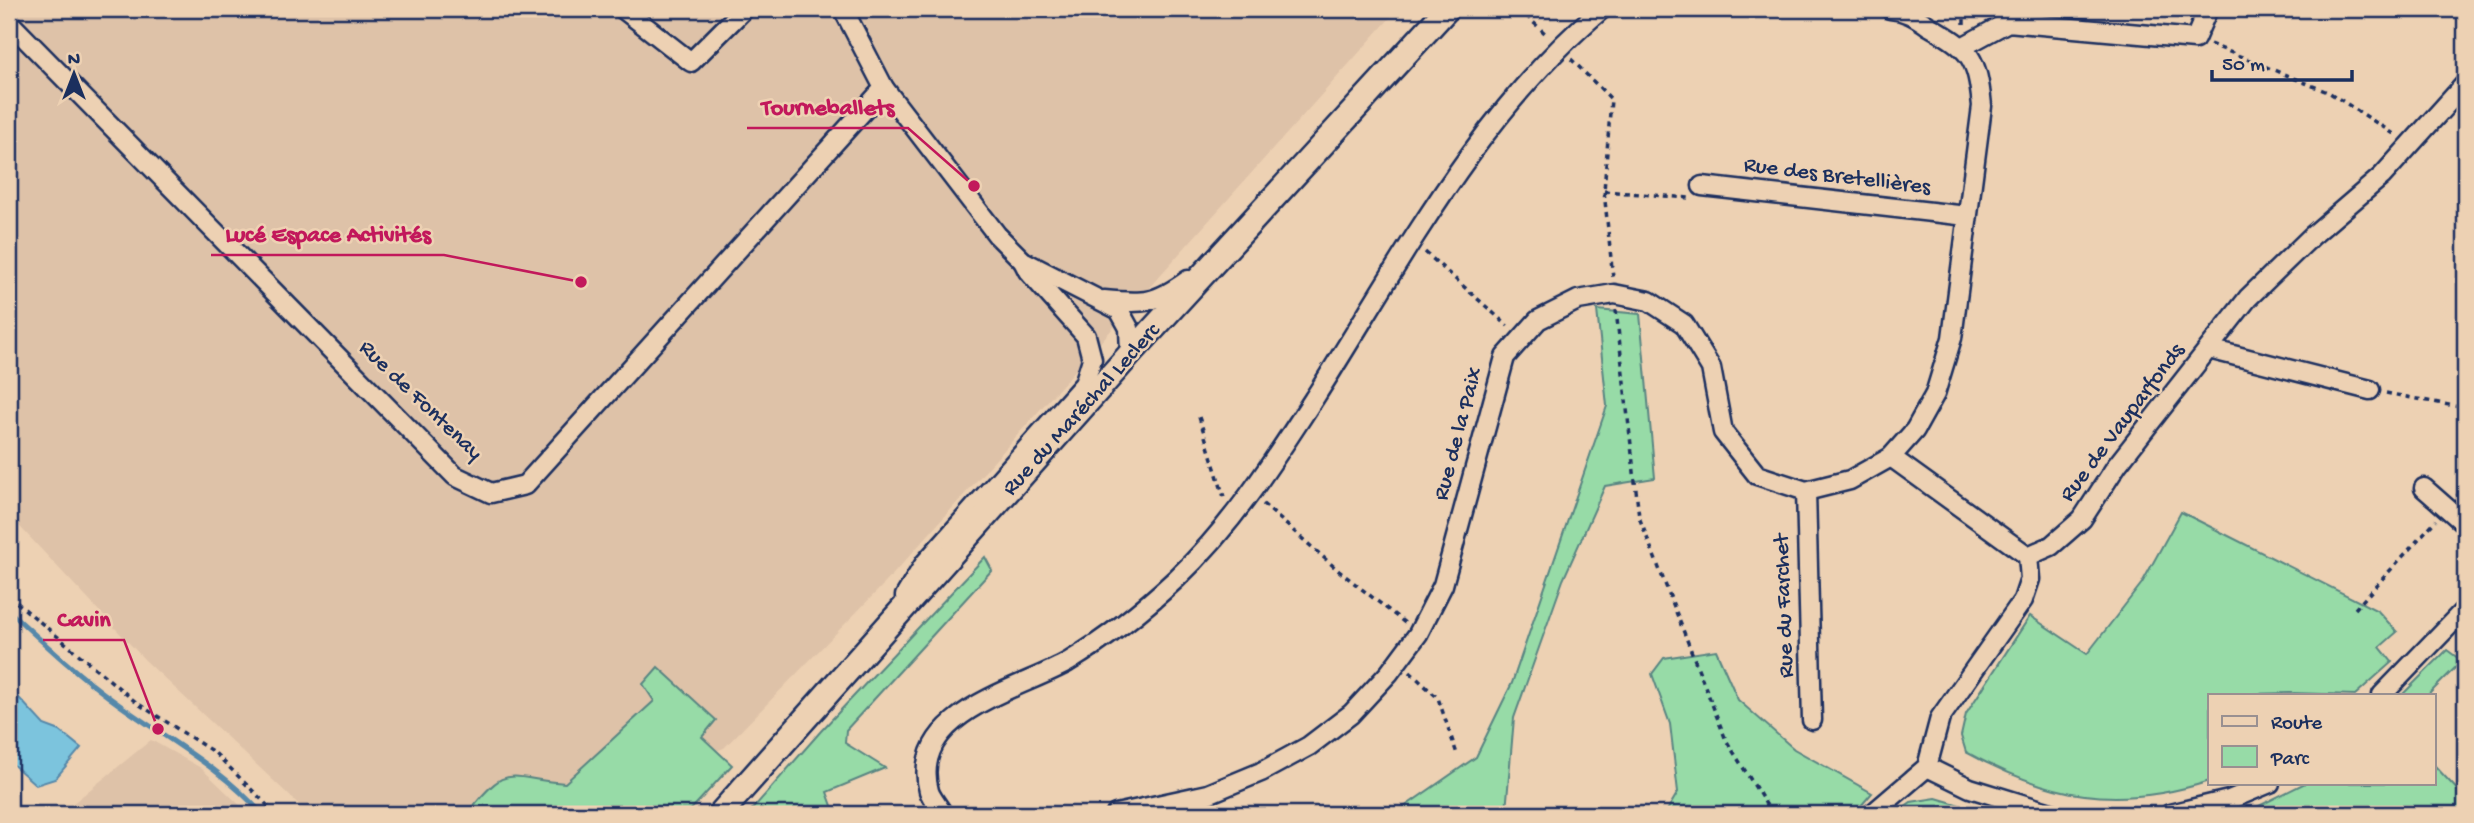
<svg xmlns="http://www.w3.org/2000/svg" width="2474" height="823" font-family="'Gochi Hand',sans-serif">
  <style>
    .built { fill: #dec2a8 }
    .green { fill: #97dba7; stroke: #598582; stroke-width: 2 }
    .water { fill: #7cc4dd; stroke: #58a; stroke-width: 2 }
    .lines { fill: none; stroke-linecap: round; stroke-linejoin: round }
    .stream { stroke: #58a; stroke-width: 5 }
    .minor-casing { stroke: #1b2f5e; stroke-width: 23 }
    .major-casing { stroke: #1b2f5e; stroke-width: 28 }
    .path { stroke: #1b2f5e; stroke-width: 3.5; stroke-dasharray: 5 5; stroke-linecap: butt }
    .minor { stroke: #edd1b3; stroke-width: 18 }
    .major { stroke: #edd1b3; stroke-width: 23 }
    .labels { text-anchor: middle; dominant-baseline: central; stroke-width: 5; stroke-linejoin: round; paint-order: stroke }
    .street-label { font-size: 23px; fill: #1b2f5e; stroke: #edd1b3 }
    .leader { fill: none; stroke: #c2185b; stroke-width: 2.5 }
    .callout-dot { fill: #c2185b; stroke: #edd1b3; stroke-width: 2.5 }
    .callout-label { font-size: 24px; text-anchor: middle; font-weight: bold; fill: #c2185b; stroke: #edd1b3; stroke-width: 5; stroke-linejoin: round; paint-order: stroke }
  </style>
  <rect width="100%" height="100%" fill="#edd1b3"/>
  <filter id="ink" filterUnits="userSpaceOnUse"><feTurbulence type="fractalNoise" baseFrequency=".0143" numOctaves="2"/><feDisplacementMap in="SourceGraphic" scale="14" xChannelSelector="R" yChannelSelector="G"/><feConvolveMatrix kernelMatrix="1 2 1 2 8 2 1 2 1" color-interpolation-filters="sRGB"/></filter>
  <g filter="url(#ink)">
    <g class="built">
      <polygon points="9,9 1398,9 887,581 724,748 552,814 309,814 145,660 9,515"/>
      <polygon points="151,740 201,768 249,814 60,814"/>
    </g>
    <g class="green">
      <polygon points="1597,310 1640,314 1655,478 1605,486 1563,580 1514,718 1506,811 1486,814 1394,814 1476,757 1512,683 1607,406"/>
      <path d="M2181 512 2378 611 2397 632 2380 647 2392 662 2355 695 2290 693 2210 695V781C2116 811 2050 798 1966 752L1961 736 1966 714 2030 616 2087 654 2142 583Z"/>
      <polygon points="985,557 992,570 846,730 845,743 885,768 827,792 835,814 748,814 821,731"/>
      <polygon points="1716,650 1738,700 1794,749 1872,793 1854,814 1665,814 1678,792 1670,724 1652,674 1664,658"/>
      <polygon points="2447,650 2462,661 2428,695 2402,695"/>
      <path d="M658 667 716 720 702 737 732 765 687 814H467C509 761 505 778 565 783L654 701 643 684Z"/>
      <polygon points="2434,765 2465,798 2465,814 2243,814 2305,783 2434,783"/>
      <polygon points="1936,798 1963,806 1961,814 1894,814 1911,802"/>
    </g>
    <polygon class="water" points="9,687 44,725 60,731 81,748 55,779 36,785 9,761"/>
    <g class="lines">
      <path class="stream" d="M9 611C42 641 74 672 110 698 161 736 220 766 262 814"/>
      <g class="minor-casing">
        <g id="minor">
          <polyline points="623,9 691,62 744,9"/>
          <polyline points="843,9 884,88 997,235 1023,261 1119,310 1129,328 1130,354"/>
          <polyline points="9,22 455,476 491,493 525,485 884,88"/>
          <polyline points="1964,46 2008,22 2195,39 2208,9"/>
          <polyline points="1702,186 1967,216"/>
          <path d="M1104 300C1144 304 1155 304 1188 280"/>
          <polyline points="2209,349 2370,390"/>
          <polyline points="1891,457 2028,556"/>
          <polyline points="2424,488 2465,524"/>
          <polyline points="1806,491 1812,720"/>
          <polyline points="2028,556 2051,546 2082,519 2117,465 2248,298 2312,236 2382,176 2465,84"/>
          <polyline points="905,596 925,563 1084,384 1092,359 1086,336 1028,271 1023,261"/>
          <polyline points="2382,695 2465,609"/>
          <polyline points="1927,767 1970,788 2054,814"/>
          <path d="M943 814C939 807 931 798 929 791 908 713 1021 689 1068 662 1106 639 1144 609 1176 579 1232 526 1273 462 1315 397 1401 262 1478 113 1602 9"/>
          <path d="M1116 814 1208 794 1261 772 1309 746 1351 714 1389 673 1418 634 1443 585 1505 357 1538 320 1578 300 1614 294 1649 301 1684 324 1711 368 1723 432 1757 475 1806 491 1850 480 1891 457 1915 430 1935 394 1952 338 1982 106C1977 57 1971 50 1929 26 1916 17 1905 10 1890 9"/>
          <polyline points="1872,814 1927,767 1940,718 2023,600 2030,579 2028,556"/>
          <polyline points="2170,814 2229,800 2270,783"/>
        </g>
      </g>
      <g class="major-casing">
        <polyline id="major" points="720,814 1130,354 1447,9"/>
      </g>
      <g class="path">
        <polyline points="1519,9 1548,36"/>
        <polyline points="1964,9 1964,28"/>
        <polyline points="2210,44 2330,93 2397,136"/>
        <polyline points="1571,59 1611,99 1604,191 1613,278"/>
        <polyline points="1604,191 1689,198"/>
        <polyline points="1425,252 1508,326"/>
        <polyline points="1616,310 1639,517 1726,740 1772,814"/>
        <polyline points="2386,393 2465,408"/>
        <polyline points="1199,417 1224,497"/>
        <polyline points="2457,496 2465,487"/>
        <polyline points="1263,504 1339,571 1405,623"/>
        <polyline points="9,596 137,703 215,753 276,814"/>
        <polyline points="2355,609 2436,520"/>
        <polyline points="1410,672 1438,698 1457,754"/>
      </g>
      <use href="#minor" class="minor"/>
      <use href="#major" class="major"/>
    </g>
  </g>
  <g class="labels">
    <g class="street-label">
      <text transform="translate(1837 177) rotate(7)">Rue des Bretellières</text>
      <text transform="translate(420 401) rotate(44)">Rue de Fontenay</text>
      <text transform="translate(1082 410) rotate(-48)">Rue du Maréchal Leclerc</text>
      <text transform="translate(2123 423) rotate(-53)">Rue de Vauparfonds</text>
      <text transform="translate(1459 434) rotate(-75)">Rue de la Paix</text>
      <text transform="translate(1785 606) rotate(-92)">Rue du Farchet</text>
    </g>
  </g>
  <path class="leader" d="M974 186L908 128H747M581 282L444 255H211M158 729L124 640H43"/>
  <g class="callout-dot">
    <circle cx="974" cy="186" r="7"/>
    <circle cx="581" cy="282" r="7"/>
    <circle cx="158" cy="729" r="7"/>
  </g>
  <g class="callout-label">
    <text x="828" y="114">Tourneballets</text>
    <text x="328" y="241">Lucé Espace Activités</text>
    <text x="84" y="626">Cavin</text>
  </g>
  <rect width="2474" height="823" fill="none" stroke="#edd1b3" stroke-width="35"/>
  <rect x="18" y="18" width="2439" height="788" fill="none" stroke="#1b2f5e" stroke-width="2.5" filter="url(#ink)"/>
  <rect x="2208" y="694" width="228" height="91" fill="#edd1b3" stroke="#999091" stroke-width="2"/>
  <rect x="2222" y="716" width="35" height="10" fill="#edd1b3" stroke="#999091" stroke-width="2"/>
  <text x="2271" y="728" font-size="21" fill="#1b2f5e">Route</text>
  <rect x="2222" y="746" width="35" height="21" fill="#97dba7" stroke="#999091" stroke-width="2"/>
  <text x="2271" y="764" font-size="21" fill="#1b2f5e">Parc</text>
  <g transform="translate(74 74)" stroke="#edd1b3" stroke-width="5" paint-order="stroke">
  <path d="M0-5L12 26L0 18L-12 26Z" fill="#1b2f5e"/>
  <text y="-10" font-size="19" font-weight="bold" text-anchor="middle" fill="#1b2f5e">N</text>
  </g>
  <path d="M2212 70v10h140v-10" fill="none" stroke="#1b2f5e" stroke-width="3.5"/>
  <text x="2222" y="70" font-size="21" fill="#1b2f5e" stroke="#edd1b3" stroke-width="5" paint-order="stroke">50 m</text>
</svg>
